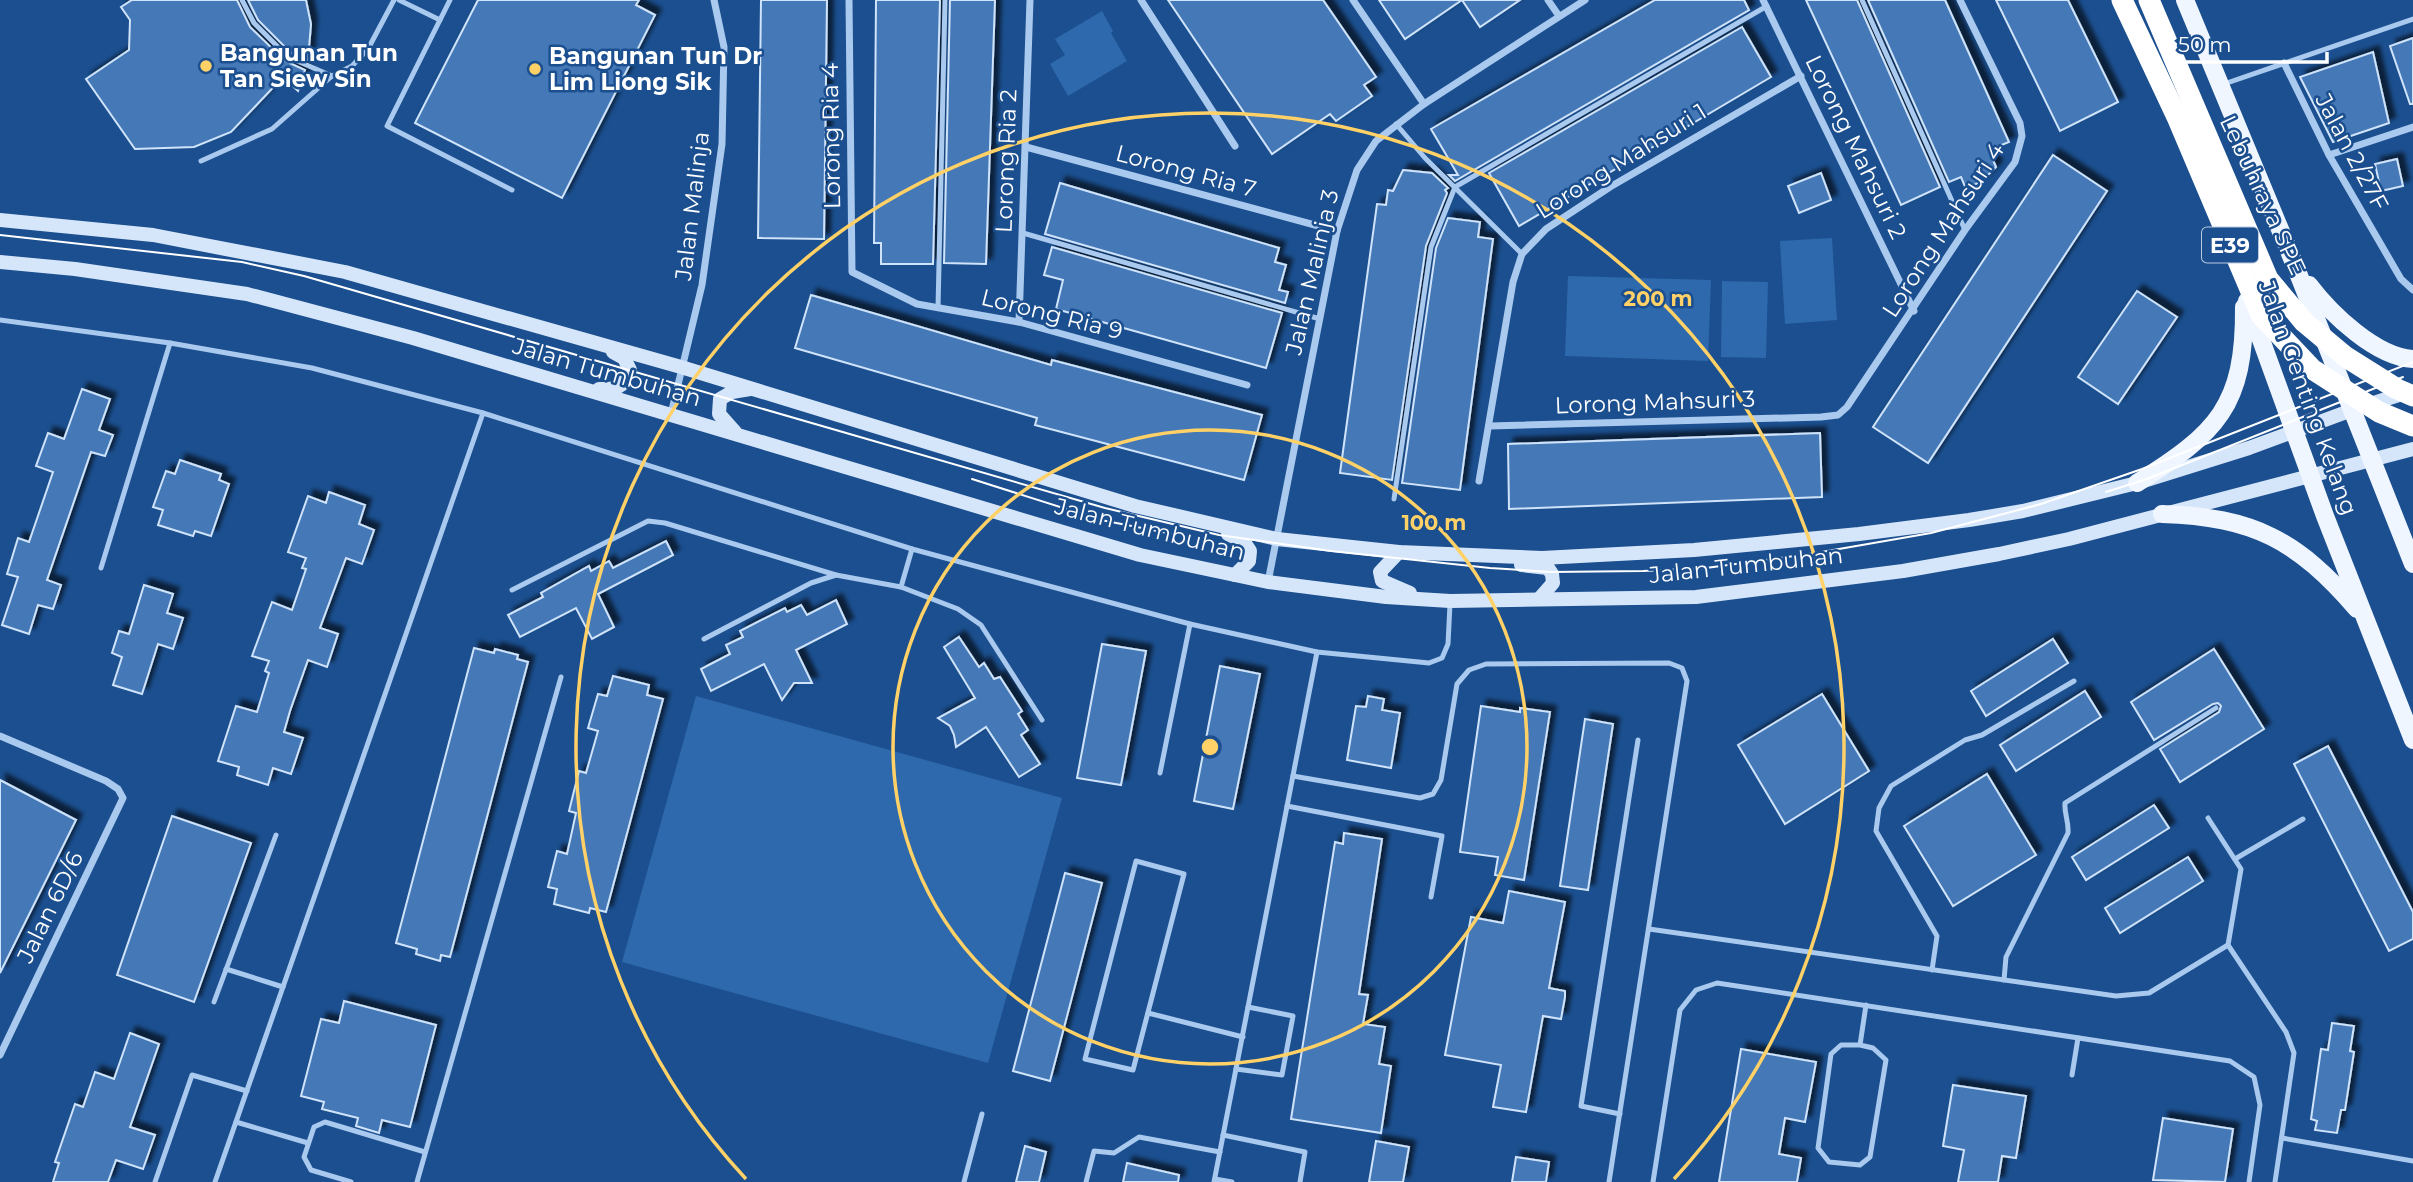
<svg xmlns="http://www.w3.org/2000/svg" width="2413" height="1182" font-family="Montserrat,sans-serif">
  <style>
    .green { fill: #2e69ad }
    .building { fill: #4478b7; stroke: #cfe3fa; stroke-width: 2; filter: url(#shadow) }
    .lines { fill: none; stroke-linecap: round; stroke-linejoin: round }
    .lane { stroke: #a9c9ee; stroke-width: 5 }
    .street { stroke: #a9c9ee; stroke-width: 7 }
    .secondary { stroke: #d6e6fa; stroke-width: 14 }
    .primary { stroke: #f0f6ff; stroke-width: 18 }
    .tram { stroke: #fff; stroke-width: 2 }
    .highway-bridge { stroke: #fff; stroke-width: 21 }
    .ring { fill: none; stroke: #ffd166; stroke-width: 3.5 }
    .poi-dot { fill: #ffd166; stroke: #1b4f8f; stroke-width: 2.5 }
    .labels { text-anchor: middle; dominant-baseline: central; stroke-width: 5; stroke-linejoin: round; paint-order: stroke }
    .shield { fill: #1b4f8f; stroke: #bbcadd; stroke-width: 2 }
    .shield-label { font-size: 21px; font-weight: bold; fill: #fff }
    .poi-label { font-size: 23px; font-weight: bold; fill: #fff; stroke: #1b4f8f; text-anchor: start }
    .street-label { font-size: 23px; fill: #fff; stroke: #1b4f8f }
    .centre { fill: #ffd166; stroke: #1b4f8f; stroke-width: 3.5 }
    .ring-label { font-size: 21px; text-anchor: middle; font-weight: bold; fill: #ffd166; stroke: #1b4f8f; stroke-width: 5; stroke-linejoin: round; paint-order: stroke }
  </style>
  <defs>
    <filter id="shadow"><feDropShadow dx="6" dy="-6" stdDeviation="2" flood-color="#0009"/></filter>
  </defs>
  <rect width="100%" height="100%" fill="#1b4f8f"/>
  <g class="green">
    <polygon points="1102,11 1113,31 1111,33 1127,61 1068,96 1050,64 1065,55 1055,39"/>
    <polygon points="1832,238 1837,320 1785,324 1780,241"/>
    <polygon points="1568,276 1711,280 1708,361 1565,356"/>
    <polygon points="1722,281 1768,282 1766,358 1721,357"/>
    <polygon points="696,696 1062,798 988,1063 622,962"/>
  </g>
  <g class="building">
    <polygon points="132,0 237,0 250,27 285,61 305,70 298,91 283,77 231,132 194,147 135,149 86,79 129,50 130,20 121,7"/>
    <polygon points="248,0 306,0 311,24 308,60 291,53 258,20"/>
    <polygon points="478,0 639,0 636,5 655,15 562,198 415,123"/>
    <polygon points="761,0 827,0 824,239 758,238"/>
    <polygon points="876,0 940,0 933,264 881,264 881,243 874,243"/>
    <polygon points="950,0 995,0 986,264 944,263"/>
    <polygon points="1168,0 1323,0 1376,77 1364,85 1372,96 1336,121 1330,114 1272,154"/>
    <polygon points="1379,0 1520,0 1480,27 1462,0 1405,39"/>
    <polygon points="1655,0 1744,0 1749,10 1455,181 1449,175 1458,175 1431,129"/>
    <polygon points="1806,0 1857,0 1940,187 1901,205"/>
    <polygon points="1868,0 1945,0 2009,142 1989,150 1996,167 1982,181 1966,189 1961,177 1949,182"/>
    <polygon points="1996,0 2068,0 2118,102 2060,131"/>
    <polygon points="1742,27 1771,77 1519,226 1489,173"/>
    <polygon points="2413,38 2413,104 2410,104 2390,46"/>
    <polygon points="2373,52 2389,123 2333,142 2300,77"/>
    <polygon points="2053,155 2107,191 1928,463 1873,427"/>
    <polygon points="2397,159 2403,186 2381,191 2375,164"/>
    <polygon points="1403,170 1432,173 1448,188 1445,190 1447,193 1426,246 1392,480 1340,473 1377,204 1386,205 1388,190 1393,191"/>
    <polygon points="1821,173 1831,200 1799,213 1788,186"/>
    <polygon points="1060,183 1279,248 1275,262 1286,265 1279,290 1288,292 1285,303 1045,234"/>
    <polygon points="1448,218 1480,222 1478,237 1493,239 1460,490 1402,483 1436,248"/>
    <polygon points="1052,247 1282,313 1266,368 1056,309 1063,280 1044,275"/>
    <polygon points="2137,291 2177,317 2118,404 2078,377"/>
    <polygon points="811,295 1051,365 1052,360 1262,415 1244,480 1035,425 1037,418 795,348"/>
    <polygon points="82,389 110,399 99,430 113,435 105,456 91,452 47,580 61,585 53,609 38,605 29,634 2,625 18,577 7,574 18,538 29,542 53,472 36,466 48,433 64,439"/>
    <polygon points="1820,433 1822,497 1509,509 1508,444"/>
    <polygon points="180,460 221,474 219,480 229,484 211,536 195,531 193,536 158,525 163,510 153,507 166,471 175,474"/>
    <polygon points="329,492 365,505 359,524 374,530 362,564 346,558 320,628 338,634 327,667 308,660 290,711 284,732 303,738 291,774 273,768 268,785 237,775 239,767 218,761 236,706 257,712 269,673 265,671 269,661 252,656 272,602 292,610 306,569 302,568 306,558 288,552 308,496 326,503"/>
    <polygon points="666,541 673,555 598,594 614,627 592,639 576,608 520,637 508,615 543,597 541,593 589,566 591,571 609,561 613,568"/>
    <polygon points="144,585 173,594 167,613 183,618 173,649 158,644 142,694 113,685 122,657 112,653 119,631 129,634"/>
    <polygon points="836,600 847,624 796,650 812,683 794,683 782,700 764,664 711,691 701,669 730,654 726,645 743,637 740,631 785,608 787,612 801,605 807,615"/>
    <polygon points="959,637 979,667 984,663 994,679 1000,677 1022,711 1018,714 1028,730 1021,735 1040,764 1019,777 986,727 956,747 954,735 950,726 938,718 975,698 944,647"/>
    <polygon points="2053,639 2068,663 1986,716 1971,691"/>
    <polygon points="1102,644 1146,651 1121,785 1077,778"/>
    <polygon points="474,648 494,653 495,649 518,655 517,659 528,662 450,957 441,955 440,961 416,954 417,949 396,943"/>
    <polygon points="2214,649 2264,729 2180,782 2160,749 2219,712 2221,706 2218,703 2213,704 2154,740 2131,702"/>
    <polygon points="1220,666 1260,674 1233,809 1194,801"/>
    <polygon points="613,676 649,685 647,695 663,699 606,912 590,908 589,913 554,904 557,889 548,887 557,851 567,854 576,813 569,811 579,771 586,773 598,731 588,728 598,694 607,696"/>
    <polygon points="2085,691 2101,717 2016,771 2000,745"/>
    <polygon points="1822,694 1869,771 1785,824 1738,745"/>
    <polygon points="1368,696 1384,699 1382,710 1400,713 1391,768 1347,760 1356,706 1366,707"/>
    <polygon points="1481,706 1520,712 1520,708 1550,712 1524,880 1495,875 1498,857 1460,852"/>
    <polygon points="1585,719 1613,724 1588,890 1560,886"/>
    <polygon points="2328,746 2413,912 2413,939 2389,951 2294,764"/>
    <polygon points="1987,774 2036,855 1953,906 1904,826"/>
    <polygon points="0,780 76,820 0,973"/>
    <polygon points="2154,805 2169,828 2086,880 2072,857"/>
    <polygon points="172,816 251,843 194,1002 117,975"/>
    <polygon points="1344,833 1382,839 1359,994 1368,995 1363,1024 1385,1027 1379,1064 1391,1066 1381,1133 1291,1119 1335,842 1343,844"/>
    <polygon points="2188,857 2203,881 2120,933 2105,908"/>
    <polygon points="1065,873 1102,883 1050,1081 1013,1071"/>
    <polygon points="1509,891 1565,902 1549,988 1565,991 1565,997 1561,1019 1543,1016 1526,1112 1493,1107 1501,1065 1445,1055 1471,917 1503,923"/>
    <polygon points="344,1001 436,1025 410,1127 382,1120 379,1133 356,1126 358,1118 322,1109 324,1102 301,1096 321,1019 339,1023"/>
    <polygon points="2332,1023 2354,1026 2350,1051 2354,1052 2345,1110 2341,1110 2337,1133 2315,1130 2317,1121 2311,1119 2321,1049 2328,1050"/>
    <polygon points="130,1033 159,1044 130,1127 155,1135 143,1169 116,1160 108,1182 53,1182 59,1163 55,1162 75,1104 83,1107 95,1072 114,1079"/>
    <polygon points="1741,1049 1816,1062 1805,1122 1785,1118 1779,1154 1801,1158 1797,1182 1719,1182"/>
    <polygon points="1953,1085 2026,1096 2016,1158 2002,1156 1998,1182 1958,1182 1964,1150 1943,1146"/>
    <polygon points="2163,1118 2233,1129 2225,1182 2153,1180"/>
    <polygon points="1376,1141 1409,1147 1403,1182 1369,1182"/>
    <polygon points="1025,1146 1046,1152 1039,1182 1016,1182"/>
    <polygon points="1516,1157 1549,1162 1546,1182 1512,1182"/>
    <polygon points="1127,1163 1179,1175 1178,1182 1123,1182"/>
  </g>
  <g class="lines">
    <g class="lane">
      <polyline points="242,0 254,23 288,57 332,76"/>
      <polyline points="399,0 440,20"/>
      <polyline points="450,0 387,126 512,190"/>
      <polyline points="1862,0 1965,230"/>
      <polyline points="2224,84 2413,19"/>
      <polyline points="1396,124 1425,158 1522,254"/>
      <polyline points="201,161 272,129 332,76 352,66 368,49 394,0"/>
      <polyline points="1023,233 1320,319"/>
      <polyline points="938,308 945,0"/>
      <polyline points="0,320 170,343 312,368 483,413 912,549 1190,624 1317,652 1429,663 1442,658 1448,644 1450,604"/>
      <polyline points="1394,499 1431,247 1455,187 1767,6"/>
      <polyline points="101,568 170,343"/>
      <polyline points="901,587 912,549"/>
      <polyline points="512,590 648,521 665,523 836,575 901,587 958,609 981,625 1042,720"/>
      <polyline points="704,639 811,583 836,575"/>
      <polyline points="1160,773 1190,624"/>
      <polyline points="1293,776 1420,798 1433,794 1441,780 1457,684 1469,670 1486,664 1669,663 1682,668 1687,681 1609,1182"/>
      <polyline points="1287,806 1442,836 1431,897"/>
      <polyline points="2208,818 2241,869 2228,945 2286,1032 2294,1053 2275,1182"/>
      <polyline points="2235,859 2303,819"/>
      <polygon points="1136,861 1184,874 1133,1070 1085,1059"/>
      <polyline points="1649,929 2116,996 2149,993 2228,945"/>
      <polyline points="226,969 283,987"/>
      <polyline points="1932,970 1937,936 1876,831 1879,808 1891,786 1965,740 1982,735 2074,681"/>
      <path d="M2004 980 2006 957 2068 833C2069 821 2064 814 2065 803L2216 708"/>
      <polyline points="214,1002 276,835"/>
      <polyline points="1148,1013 1243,1037"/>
      <polyline points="1860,1045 1841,1045 1831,1054 1818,1148 1829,1162 1860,1165 1870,1157 1886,1060 1873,1048 1860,1045 1866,1005"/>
      <polyline points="1236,1069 1282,1075 1293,1016 1248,1007"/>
      <polyline points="2072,1075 2078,1038"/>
      <polyline points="1620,1114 1581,1106 1638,740"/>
      <polyline points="236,1122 308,1143"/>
      <polyline points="1223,1135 1305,1152 1300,1182"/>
      <polyline points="2282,1138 2413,1161"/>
      <polyline points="1215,1179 1232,1182"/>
      <polyline points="155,1182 192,1075 247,1091"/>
      <polyline points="215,1182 483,413"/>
      <polyline points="351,1182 311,1170 304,1157 314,1127 325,1122 425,1152"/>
      <polyline points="417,1182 561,677"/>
      <polyline points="964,1182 982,1114"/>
      <polyline points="1086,1182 1094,1151 1114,1153 1139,1137 1220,1152"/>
      <polyline points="1214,1182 1317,652"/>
      <polyline points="1653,1182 1680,1010 1696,990 1717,983 2230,1061 2254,1077 2260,1105 2249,1182"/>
    </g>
    <g class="street">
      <polyline points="849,0 852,272 917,304 1019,322 1247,385"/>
      <polyline points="1141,0 1235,146"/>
      <polyline points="1353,0 1424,104"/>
      <polyline points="1548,0 1559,16"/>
      <polyline points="1763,0 1914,311"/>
      <polyline points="2284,63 2329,155 2401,279 2413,290"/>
      <polyline points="1026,147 1337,231"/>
      <polyline points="2329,155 2413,127"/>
      <polyline points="1019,322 1030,0"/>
      <polyline points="671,414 702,285 722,144 724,47 714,0"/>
      <polyline points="1490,426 1821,417 1838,415 1847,407 1965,230 2015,162 2022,136 2020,123 1960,0"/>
      <polyline points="1479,481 1513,282 1522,254 1546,229 1610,187 1801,76"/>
      <polyline points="1268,582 1337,231 1357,170 1376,141 1424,104 1585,0"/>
      <polyline points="0,736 106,781 118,789 123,798 0,1055"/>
    </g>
    <g class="secondary">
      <polyline points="0,220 153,235 345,272 681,367 1135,506 1277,539 1399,552 1542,558 1694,550 1859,534 1969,520 2023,511 2137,483 2249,448 2352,410 2408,392"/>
      <polyline points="0,262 75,269 247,294 413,338 1140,555 1268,582 1386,597 1450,601 1696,597 1903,571 1999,554 2069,539 2413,449"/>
      <path d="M599 389C617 389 623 389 630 370L624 358 613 352"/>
      <polyline points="735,432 719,414 720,399 732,392 750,389"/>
      <polyline points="1228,534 1244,542 1250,551 1249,561 1235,575"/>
      <polyline points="1399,552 1380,572 1382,581 1410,593"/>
      <polyline points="1521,565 1548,568 1552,574 1553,583 1539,599"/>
    </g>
    <g class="primary">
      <polyline points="2185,0 2296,268 2413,564"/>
      <path d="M2309 285C2331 314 2376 357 2413 359"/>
      <polyline points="2247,301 2325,516 2413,740"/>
      <path d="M2137 483C2217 433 2245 406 2244 307"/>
      <path d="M2162 514C2254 517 2297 540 2357 609"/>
    </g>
    <g class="tram">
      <polyline points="0,235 242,262 304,276 1105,508 1219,535 1331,551 1490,568 1551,572 1643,571 1706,568 1816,553 1931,533 2041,504 2142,469 2413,362"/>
      <polyline points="972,479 1101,520 1178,535"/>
      <polyline points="2106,492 2147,479 2403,377"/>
    </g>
    <g class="highway-bridge">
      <polyline points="2122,0 2177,117 2261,315 2312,369 2379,412 2413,426"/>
      <polyline points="2149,0 2268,279 2304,322 2346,357 2397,389 2413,396"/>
    </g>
  </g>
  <g class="ring">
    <circle cx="1210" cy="747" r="317"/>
    <path d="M746 1179A634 634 0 1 1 1674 1179"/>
  </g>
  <g class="poi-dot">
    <circle cx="206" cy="66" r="7"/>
    <circle cx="535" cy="69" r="7"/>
  </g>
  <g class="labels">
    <rect class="shield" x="2202" y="227.5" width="56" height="35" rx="5"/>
    <g class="shield-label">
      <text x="2230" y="245">E39</text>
    </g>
    <g class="poi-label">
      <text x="220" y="53">Bangunan Tun<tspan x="220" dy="26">Tan Siew Sin</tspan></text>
      <text x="549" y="56">Bangunan Tun Dr<tspan x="549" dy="26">Lim Liong Sik</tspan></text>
    </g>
    <g class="street-label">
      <text transform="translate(831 136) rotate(-91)">Lorong Ria 4</text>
      <text transform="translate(1856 147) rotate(64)">Lorong Mahsuri 2</text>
      <text transform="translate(2352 152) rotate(62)">Jalan 2/27F</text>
      <text transform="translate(1006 161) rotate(-88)">Lorong Ria 2</text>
      <text transform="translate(1621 161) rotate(-32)">Lorong Mahsuri 1</text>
      <text transform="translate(1186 171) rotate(15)">Lorong Ria 7</text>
      <text transform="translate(2263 195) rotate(65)">Lebuhraya SPE</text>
      <text transform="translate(692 206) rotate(-83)">Jalan Malinja</text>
      <text transform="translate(1943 230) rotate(-57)">Lorong Mahsuri 4</text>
      <text transform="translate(1312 272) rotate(-77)">Jalan Malinja 3</text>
      <text transform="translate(1052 314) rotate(14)">Lorong Ria 9</text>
      <text transform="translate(607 372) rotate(16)">Jalan Tumbuhan</text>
      <text transform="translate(2308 398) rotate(70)">Jalan Genting Kelang</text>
      <text transform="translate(1655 402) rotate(-2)">Lorong Mahsuri 3</text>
      <text transform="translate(1150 529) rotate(14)">Jalan Tumbuhan</text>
      <text transform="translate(1746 565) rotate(-6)">Jalan Tumbuhan</text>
      <text transform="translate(50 907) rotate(-64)">Jalan 6D/6</text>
    </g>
  </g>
  <circle cx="1210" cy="747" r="10" class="centre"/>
  <g class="ring-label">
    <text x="1658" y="306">200 m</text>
    <text x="1434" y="530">100 m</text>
  </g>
  <path d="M2168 52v10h159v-10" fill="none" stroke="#ffffff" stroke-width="3.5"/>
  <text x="2178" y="52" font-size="21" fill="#ffffff" stroke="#1b4f8f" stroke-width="5" paint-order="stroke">50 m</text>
</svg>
